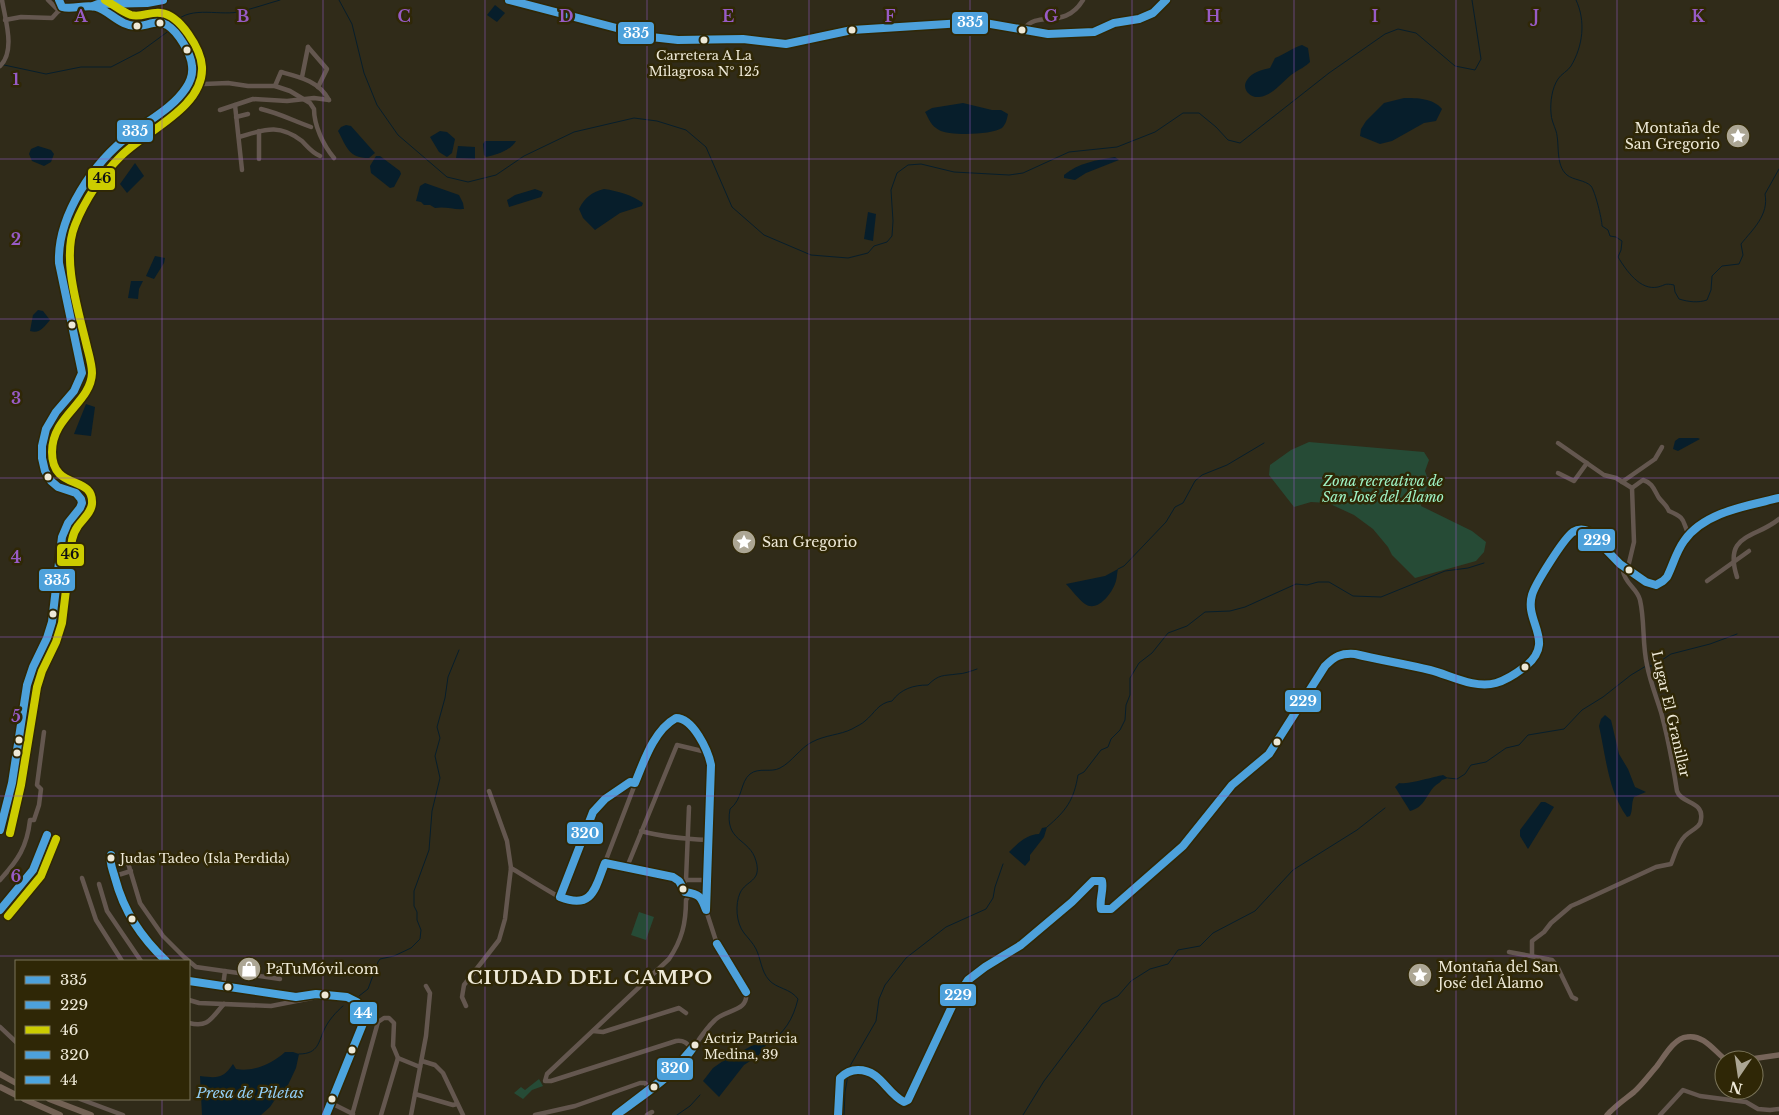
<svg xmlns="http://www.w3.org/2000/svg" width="1779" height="1115" font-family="'Libre Baskerville',serif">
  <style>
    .green { fill: #264b36 }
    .water { fill: #071e2b }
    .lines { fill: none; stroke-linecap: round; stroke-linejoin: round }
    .stream { stroke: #071e2b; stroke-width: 1 }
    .minor { stroke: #64574f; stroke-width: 4.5 }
    .major { stroke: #77655a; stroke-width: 5.5 }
    .highway { stroke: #726154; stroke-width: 6 }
    .bus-1-casing { stroke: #2f2706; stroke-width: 11 }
    .bus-2-casing { stroke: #2f2706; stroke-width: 11 }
    .bus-3-casing { stroke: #2f2706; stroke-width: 11 }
    .bus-4-casing { stroke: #2f2706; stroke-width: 11 }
    .bus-5-casing { stroke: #2f2706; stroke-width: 11 }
    .bus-1 { stroke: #4da1db; stroke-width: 8 }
    .bus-2 { stroke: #4da1db; stroke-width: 8 }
    .bus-3 { stroke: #cc0; stroke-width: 8 }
    .bus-4 { stroke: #4da1db; stroke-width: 8 }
    .bus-5 { stroke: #4ca5e0; stroke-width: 8 }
    .grid { fill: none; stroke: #985bc5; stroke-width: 1; stroke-opacity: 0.55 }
    .bus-dot { fill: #eee9d7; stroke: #2f2706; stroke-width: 2 }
    .labels { text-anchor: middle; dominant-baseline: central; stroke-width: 5; stroke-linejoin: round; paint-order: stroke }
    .bus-label { font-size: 13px; fill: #eee9d7; stroke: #2f2706; text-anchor: start }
    .poi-label { font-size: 14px; fill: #eee9d7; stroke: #2f2706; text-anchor: start }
    .park-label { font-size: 14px; font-style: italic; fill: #9ef3c5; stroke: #2f2706 }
    .street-label { font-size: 14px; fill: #eee9d7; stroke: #2f2706 }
    .water-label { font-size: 15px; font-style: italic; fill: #92cef5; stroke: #2f2706 }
    .district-label { font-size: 19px; font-weight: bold; letter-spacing: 1px; fill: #eee9d7; stroke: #2f2706 }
    .grid-label { font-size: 16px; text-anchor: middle; font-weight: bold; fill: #985bc5; stroke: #2f2706; stroke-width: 5; stroke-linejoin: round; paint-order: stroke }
    .line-badge { stroke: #2f2706; stroke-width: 2 }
    .badge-label { font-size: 14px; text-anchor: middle; font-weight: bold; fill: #fff }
    .pale-badge-label { font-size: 14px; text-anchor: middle; font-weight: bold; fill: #111 }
  </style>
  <rect width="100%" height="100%" fill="#302b19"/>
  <g class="green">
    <polygon points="1309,442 1424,452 1429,460 1425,471 1429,482 1422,498 1421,506 1472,531 1486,542 1484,552 1476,561 1415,578 1392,555 1388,547 1373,529 1354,515 1328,503 1311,502 1294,507 1269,475 1270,465 1291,450"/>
    <polygon points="639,912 654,917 646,940 631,935"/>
    <polygon points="539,1079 543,1086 532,1090 523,1099 514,1093 521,1087 525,1090"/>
  </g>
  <g class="water">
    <polygon points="495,5 505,13 497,22 487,15"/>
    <path d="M1302 45 1308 48 1310 62C1305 67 1300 69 1294 73 1283 80 1273 96 1259 97 1250 98 1241 89 1247 80 1252 72 1262 70 1270 68L1275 58C1285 54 1292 48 1302 45Z"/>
    <path d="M1404 98C1417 98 1433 98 1442 109L1436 121 1424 123 1392 141 1380 144 1360 136 1361 129 1366 121 1384 103Z"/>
    <path d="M963 103 992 110H1001L1008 114C1007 119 1006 124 1002 128 992 135 949 136 939 130 931 126 929 119 925 112L932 108Z"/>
    <path d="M346 125 351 126 375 153 369 158C349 158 347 148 338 131L341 127Z"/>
    <polygon points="440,131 447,132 455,139 452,153 447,157 439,152 430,137"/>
    <path d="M485 141H516C511 150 497 155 486 157L484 155 483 144Z"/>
    <polygon points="38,146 51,150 54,154 51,162 44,166 32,161 29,154 31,149"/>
    <polygon points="458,146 475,147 475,159 456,158"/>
    <polygon points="376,156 380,156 400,171 401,174 394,187 390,188 371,173 370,166"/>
    <path d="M1115 157 1119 160 1086 173 1075 180 1064 178V175C1078 163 1097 160 1115 157Z"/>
    <polygon points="135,163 144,176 127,193 120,184"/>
    <path d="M425 183 459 195 463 203 464 209C454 210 445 206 435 208L430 205H424L421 202 416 201 420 186Z"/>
    <polygon points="535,189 543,192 541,197 509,207 507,200 515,195"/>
    <path d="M604 189C618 191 632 195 643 203L642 206 620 213 595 230 583 218 579 209C585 197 592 192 604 189Z"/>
    <polygon points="868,212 876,214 873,241 864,239"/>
    <polygon points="155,256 165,258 164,263 154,279 146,276"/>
    <polygon points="131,281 143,281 139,289 138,299 128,298"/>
    <path d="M38 310 43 311 50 320C44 327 40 334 30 331L33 315Z"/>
    <polygon points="86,404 95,407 91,436 74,434"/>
    <polygon points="1679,438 1698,438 1700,439 1678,451 1673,449 1675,441"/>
    <path d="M1118 569C1117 573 1117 577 1116 581 1113 592 1098 613 1085 604 1078 599 1072 590 1066 584L1105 576Z"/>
    <path d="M1605 715 1611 720 1619 754 1628 769 1635 787 1646 792 1634 797C1631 804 1633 810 1630 816L1627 817C1608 791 1606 757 1599 726L1601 719Z"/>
    <path d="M1443 775 1448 778 1442 780C1439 784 1436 784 1433 788 1425 798 1424 807 1410 811L1395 787 1399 783C1406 785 1433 777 1443 775Z"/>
    <polygon points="1541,802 1545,802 1554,807 1528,849 1520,836 1520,830"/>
    <path d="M1047 827 1044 837 1030 855V860L1025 866 1009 852C1017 844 1027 834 1039 834L1042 828Z"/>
    <polygon points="767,1044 758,1056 744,1065 719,1097 703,1081 713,1068 733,1054 735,1055 753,1045"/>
    <path d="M285 1052H293L299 1054 296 1068 288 1085 280 1092 270 1107 261 1115H202L200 1076C217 1078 223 1079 233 1064L236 1069C254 1072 272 1064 285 1052Z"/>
  </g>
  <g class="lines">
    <g class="stream">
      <polyline points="339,0 352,24 364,73 377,105 398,135 447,177 468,182 496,175 524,156 574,132 634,118 657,121 686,130 706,147 732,207 764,235 811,255 848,258 868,253 874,246 887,242 892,236 893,221 891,190 897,173 908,165 921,164 954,172 1009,175 1023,173 1069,152 1117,147 1155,132 1183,113 1199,113 1216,127 1228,140 1240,143 1329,73 1385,34 1398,29 1416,33 1455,66 1475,70 1481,59 1472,0"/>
      <path d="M1576 0C1586 21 1583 46 1571 66 1568 71 1561 74 1558 79 1552 88 1550 102 1551 113 1551 119 1554 125 1556 131 1560 144 1555 165 1567 175 1573 180 1585 180 1591 186 1595 191 1602 219 1602 226L1608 230 1610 236 1616 237 1622 241 1621 250 1618 257C1626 270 1640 291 1658 287 1666 285 1664 283 1674 285L1675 292 1679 299C1689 302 1698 303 1707 300L1711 290 1712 276 1722 266 1739 264 1743 255 1741 244C1753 229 1769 215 1765 194L1779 169"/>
      <path d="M172 26C186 4 217 16 238 12 252 9 266 4 280 0"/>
      <polyline points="4,65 46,74 81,67 111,67 140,52 170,30"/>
      <polyline points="1118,569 1124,566 1166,522 1175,507 1183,503 1195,481 1202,475 1227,465 1264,443"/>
      <polyline points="1650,666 1653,666 1671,654 1710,644 1737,634"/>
      <polyline points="1448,778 1457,779 1465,774 1471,765 1486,762 1506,748 1519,745 1528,735 1564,729 1582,710 1603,697 1631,675 1646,666"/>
      <path d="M1047 827C1066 811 1074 800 1078 775L1084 772 1101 750 1108 747 1111 739 1120 730 1125 720 1126 705 1130 695V678L1139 663 1152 653 1168 633 1187 626 1205 612 1230 611 1245 607 1296 584 1307 585 1318 582H1329L1353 596 1381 597 1445 571 1468 568 1484 563"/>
      <polyline points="359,996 368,989 378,962 380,959 394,956 411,948 420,939 421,930 417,920 417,912 414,906 414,891 429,850 432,811 440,778 435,756 440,738 437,727 445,698 448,677 459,650"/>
      <path d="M767 1044C785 1033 793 1019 798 999 790 988 777 989 769 980 761 971 761 959 756 949 753 943 748 938 744 933 736 923 735 904 740 893 746 880 762 882 756 861 750 838 724 842 730 809 743 799 740 782 750 774 759 767 771 773 780 768 792 762 800 748 812 742 825 735 840 735 852 729 857 726 862 724 865 721 875 713 878 703 892 701 901 689 913 685 928 685 939 674 943 676 957 674 964 674 971 671 977 669"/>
      <path d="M299 1054C319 1054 318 1042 325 1028 329 1020 336 1012 343 1006"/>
      <polyline points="850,1066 876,1021 879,999 885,985 906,958 946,927 986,909 993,898 995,887 1003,864"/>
      <polyline points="677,1115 690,1106 700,1095"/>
      <polyline points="844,1115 845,1092 848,1075"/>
      <polyline points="1023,1115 1044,1081 1102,1004 1118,996 1131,981 1150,969 1168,964 1178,950 1200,946 1213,933 1255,911 1293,870 1357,830 1385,808"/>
    </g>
    <g class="minor">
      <polyline points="48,0 59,11"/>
      <polyline points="509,0 651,37 678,40 743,39 786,44 852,30 979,22 988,23 1048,34 1068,32 1094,32 1114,23 1139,19 1153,13 1166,0"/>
      <polyline points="93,6 98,4 147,3 163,0"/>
      <polyline points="5,20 21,17 52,18 62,7"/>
      <path d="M1024 29C1038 9 1064 31 1083 0"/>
      <polyline points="308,47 327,69 318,87"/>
      <path d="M0 66C16 51 5 19 2 0"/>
      <polyline points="302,77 308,47"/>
      <path d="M190 79 204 84 228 83 248 86H275L290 91 310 103 314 109C314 125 323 145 334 158"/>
      <path d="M275 86 281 72C300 77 319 81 329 100"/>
      <polyline points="235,105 242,170"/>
      <path d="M261 109C279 113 294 121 311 127"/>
      <polyline points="220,110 253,99 287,101 314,98 329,100"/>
      <polyline points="236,117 248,114"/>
      <path d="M239 137C264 130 278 123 302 141 308 147 311 152 320 156"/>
      <polyline points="259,159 259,131"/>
      <polyline points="1558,443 1604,475 1616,478 1632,488"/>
      <polyline points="1558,473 1574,481 1587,463"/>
      <polyline points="1622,482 1655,459 1662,447"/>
      <path d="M1632 488 1643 480C1653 483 1654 490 1659 498 1663 503 1666 504 1669 511 1687 519 1681 519 1689 535"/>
      <path d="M1737 577C1723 533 1755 539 1779 519"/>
      <polyline points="1707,581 1749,551"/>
      <path d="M0 830C14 789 16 745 23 703 26 687 30 670 38 656 42 648 47 641 49 632 58 605 55 571 61 542 62 536 65 527 69 521 72 516 81 510 82 503 82 490 63 491 55 485 42 476 40 455 43 440 48 407 76 401 82 373L59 263C58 249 60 235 65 222 74 198 102 157 122 141 141 124 168 112 184 91 189 85 193 74 192 66 191 56 175 30 167 25 158 19 146 25 137 26 122 27 109 11 96 7 84 3 74 12 62 7L59 0"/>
      <path d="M641 831C663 837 686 839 708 840"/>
      <path d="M111 855 110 860C114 874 117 888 122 901 131 924 148 944 166 961"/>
      <polyline points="128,863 140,903 163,936 184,957 196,967 280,979"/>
      <polyline points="605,863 673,877 685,881"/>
      <polyline points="627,867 677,745 702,751 706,751"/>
      <path d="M511 868C522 874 566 904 575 903 584 903 589 897 594 891L642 766 667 723 676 718H683L691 725 710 759 711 765 706 883V911"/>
      <polyline points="115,876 131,871"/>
      <polyline points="82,878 96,920 122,961"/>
      <polyline points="677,879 681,884 685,892 702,893 706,889"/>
      <path d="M0 880C18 860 27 847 30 820H34L39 805 41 789 37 785 44 732"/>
      <polyline points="686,880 689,807"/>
      <polyline points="684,882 686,880 702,880 706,883"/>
      <polyline points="99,884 107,911 141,961"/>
      <path d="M560 897 593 812C602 798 616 791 630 782L635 783"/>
      <polyline points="0,910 33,870 47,835"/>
      <polyline points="1509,952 1552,960 1557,966 1572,997 1576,999"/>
      <path d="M1532 956V941L1544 932 1551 923 1571 906 1578 903 1656 867 1671 864C1675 854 1677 844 1685 836 1689 832 1694 830 1698 826 1700 824 1701 822 1701 819 1704 801 1681 804 1677 791 1673 765 1668 738 1661 712 1656 696 1650 681 1647 665 1642 643 1645 622 1640 600 1637 588 1625 584 1623 571L1629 563 1634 542 1632 488"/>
      <polyline points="189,981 296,997 316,994 347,997 357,1002 363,1011 364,1021 326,1115"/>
      <polyline points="223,986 225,971"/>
      <polyline points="189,1000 199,1003 271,1006 322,996"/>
      <polyline points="466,1006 462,997 464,985 499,940 505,919 508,893 511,868 507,841 489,791"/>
      <path d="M189 1023C209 1028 211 1018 224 1004"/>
      <polyline points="0,1027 16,1042"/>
      <polyline points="593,1031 603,1032 679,1008 686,1013"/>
      <path d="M692 1049C687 1043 684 1040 676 1041L551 1081H545L547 1074 669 959C682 940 686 923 686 900L688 897 696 894"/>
      <polyline points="422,1061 435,1065 443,1073 463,1115"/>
      <polyline points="415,1094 453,1105 457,1104"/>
      <polyline points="80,1099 123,1115"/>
      <polyline points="331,1103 353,1114"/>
      <polyline points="352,1115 378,1022 384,1018 389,1018 394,1023 393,1046 398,1058 420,1067"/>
      <polyline points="381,1115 398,1058"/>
      <polyline points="411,1115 426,1036 430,993 426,986"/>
      <polyline points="535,1115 575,1106 640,1083 645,1083 650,1089"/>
      <path d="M616 1115C636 1100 663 1083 680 1065 693 1051 701 1033 715 1020 726 1009 749 1012 746 992L717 944 703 901 697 894"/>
      <polyline points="647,1115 652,1112"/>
      <path d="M838 1115 840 1078C848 1067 869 1068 879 1077 888 1085 892 1097 904 1102L908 1100 955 1000 968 980 985 967 1021 945 1072 902 1093 881 1098 880 1102 881C1105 892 1097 900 1101 909H1111L1183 846 1232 785 1269 754 1325 666 1335 656 1344 653 1355 654C1380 660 1405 664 1430 670 1449 674 1469 685 1489 684 1503 684 1534 664 1538 651 1544 632 1527 614 1532 595 1538 584 1565 536 1574 531 1578 529 1584 529 1588 531 1598 537 1605 551 1614 559 1621 566 1630 571 1639 577 1645 581 1652 587 1659 584 1670 579 1677 551 1684 541 1701 515 1750 505 1779 498"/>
      <polyline points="1660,1115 1683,1090 1700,1096 1746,1102 1758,1109 1770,1110 1779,1109"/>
    </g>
    <g class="major">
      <polyline points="1744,1060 1779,1055"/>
      <path d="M1607 1115C1615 1106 1624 1100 1634 1092 1642 1085 1650 1074 1657 1066 1664 1057 1674 1038 1687 1037 1704 1034 1715 1052 1726 1060"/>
    </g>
    <g class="highway">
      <polyline points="0,1074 16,1083"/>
      <polyline points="0,1087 16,1095"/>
      <polyline points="24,1099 60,1115"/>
      <polyline points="49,1099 91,1115"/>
    </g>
    <g class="bus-1-casing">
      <g id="bus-1">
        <polyline points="509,0 651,37 678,40 743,39 786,44 852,30 979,22 1048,34 1094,32 1114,23 1139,19 1153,13 1166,0"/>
        <polyline points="93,6 98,4 147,3 163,0"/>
        <path d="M0 830 12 783 27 685 33 667 47 638 52 622 62 537 68 523 80 508 82 503 81 499 76 493 58 487 51 481 45 471 42 458V446L46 429 56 412 74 391 82 373 59 263C57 215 94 162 131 134 149 120 173 108 186 88 190 82 193 74 192 66 191 53 178 32 167 25 157 19 147 26 137 26 121 27 110 11 96 7 85 4 73 10 62 7L59 0"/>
        <polyline points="0,910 33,870 47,835"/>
      </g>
    </g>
    <g class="bus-2-casing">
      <path id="bus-2" d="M838 1115 840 1078C845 1073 851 1070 858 1070 881 1070 886 1093 904 1102L908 1100 955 1000 968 980 985 967 1021 945 1072 902 1093 881H1102C1104 891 1099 899 1101 909H1111L1183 846 1232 785 1269 754 1325 666C1335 656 1341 653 1355 654 1380 660 1405 664 1430 670 1450 675 1474 689 1496 683 1507 680 1517 673 1526 666 1556 641 1524 622 1532 595 1535 584 1564 538 1573 532 1578 529 1583 529 1588 531L1620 564 1646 582 1656 585 1663 581 1667 577C1673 565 1676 552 1684 541 1704 512 1747 506 1779 498"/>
    </g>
    <g class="bus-3-casing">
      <g id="bus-3">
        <path d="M10 833 21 785 37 687 42 671 56 642 62 623 72 540C73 535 75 530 78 526 83 519 91 513 92 504 94 474 52 492 52 452 52 416 91 403 92 373 92 365 89 355 87 347 79 312 61 259 75 225 85 200 102 175 121 156 145 131 204 108 202 67 201 49 180 15 161 13 151 11 141 18 131 15 122 12 114 5 105 0"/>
        <polyline points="8,916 41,876 56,839"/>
      </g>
    </g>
    <g class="bus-4-casing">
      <g id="bus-4">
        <path d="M676 718C693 718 708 750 711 765L706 910C701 896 699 894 685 892L679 881 673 877 605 863C595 888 593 910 560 897L593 812 605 799 630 782 635 783C644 761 654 730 676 718Z"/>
        <polyline points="717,944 746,992"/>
        <path d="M695 1045C675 1075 645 1094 616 1115L671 1073Z"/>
      </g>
    </g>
    <g class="bus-5-casing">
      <g id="bus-5">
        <path d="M111 855C109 863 113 870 115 878 124 912 141 937 166 961"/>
        <polyline points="189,981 296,997 316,994 347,997 357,1002 363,1011 364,1021 326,1115"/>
      </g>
    </g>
    <use href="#bus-1" class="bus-1"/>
    <use href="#bus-2" class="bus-2"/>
    <use href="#bus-3" class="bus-3"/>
    <use href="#bus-4" class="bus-4"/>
    <use href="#bus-5" class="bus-5"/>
  </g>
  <path class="grid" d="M162 0V961M323 0V1115M485 0V1115M647 0V1115M809 0V1115M970 0V1115M1132 0V1115M1294 0V1115M1456 0V1115M1617 0V1115M0 159H1779M0 319H1779M0 478H1779M0 637H1779M0 796H1779M0 956H1779M162 1099V1115"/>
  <defs>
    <g id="sight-disc" transform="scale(1.25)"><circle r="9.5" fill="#aca694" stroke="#2f2706"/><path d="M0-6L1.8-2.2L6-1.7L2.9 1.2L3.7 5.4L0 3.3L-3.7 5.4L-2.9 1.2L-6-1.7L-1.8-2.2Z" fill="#fff"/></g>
    <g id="shop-disc" transform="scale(1.25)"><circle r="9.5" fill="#aca694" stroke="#2f2706"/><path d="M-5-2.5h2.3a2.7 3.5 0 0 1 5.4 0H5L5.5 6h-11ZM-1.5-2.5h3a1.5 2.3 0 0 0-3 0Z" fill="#fff"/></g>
  </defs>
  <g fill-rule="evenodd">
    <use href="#sight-disc" x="1738" y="136"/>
    <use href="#sight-disc" x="744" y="542"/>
    <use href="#shop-disc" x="249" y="969"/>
    <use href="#sight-disc" x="1420" y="975"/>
  </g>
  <g class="bus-dot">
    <circle cx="160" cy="23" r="4.5"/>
    <circle cx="137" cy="26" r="4.5"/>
    <circle cx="852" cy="30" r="4.5"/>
    <circle cx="1022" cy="30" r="4.5"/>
    <circle cx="704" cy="40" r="4.5"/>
    <circle cx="187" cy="50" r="4.5"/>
    <circle cx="72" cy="325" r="4.5"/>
    <circle cx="48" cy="477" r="4.5"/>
    <circle cx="1629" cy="570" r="4.5"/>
    <circle cx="53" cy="614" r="4.5"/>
    <circle cx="1525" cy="667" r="4.5"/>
    <circle cx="19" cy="740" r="4.5"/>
    <circle cx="1277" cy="742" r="4.5"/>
    <circle cx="17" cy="753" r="4.5"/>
    <circle cx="111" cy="858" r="4.5"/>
    <circle cx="683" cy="889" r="4.5"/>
    <circle cx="132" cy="919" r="4.5"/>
    <circle cx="228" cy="987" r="4.5"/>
    <circle cx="325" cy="995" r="4.5"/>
    <circle cx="695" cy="1045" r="4.5"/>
    <circle cx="352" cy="1050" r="4.5"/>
    <circle cx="654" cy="1087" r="4.5"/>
    <circle cx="332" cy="1099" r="4.5"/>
  </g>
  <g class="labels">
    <g class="bus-label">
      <text x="704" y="55" text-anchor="middle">Carretera A La<tspan x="704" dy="16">Milagrosa Nº 125</tspan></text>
      <text x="120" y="858">Judas Tadeo (Isla Perdida)</text>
      <text x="704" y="1038">Actriz Patricia<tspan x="704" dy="16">Medina, 39</tspan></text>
    </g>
    <g class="poi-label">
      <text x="1720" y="128" text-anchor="end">Montaña de<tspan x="1720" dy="16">San Gregorio</tspan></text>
      <text x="762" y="542">San Gregorio</text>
      <text x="1438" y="967">Montaña del San<tspan x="1438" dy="16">José del Álamo</tspan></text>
      <text x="266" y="969">PaTuMóvil.com</text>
    </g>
    <g class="park-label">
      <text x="1383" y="481">Zona recreativa de<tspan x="1383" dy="16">San José del Álamo</tspan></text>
    </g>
    <g class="street-label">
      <text transform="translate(1671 714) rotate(77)">Lugar El Granillar</text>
    </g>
    <g class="water-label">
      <text x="250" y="1092">Presa de Piletas</text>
    </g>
    <g class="district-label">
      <text x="590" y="977">CIUDAD DEL CAMPO</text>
    </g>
  </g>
  <g class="grid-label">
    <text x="81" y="22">A</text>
    <text x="243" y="22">B</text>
    <text x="404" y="22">C</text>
    <text x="566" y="22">D</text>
    <text x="728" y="22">E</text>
    <text x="890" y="22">F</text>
    <text x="1051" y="22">G</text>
    <text x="1213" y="22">H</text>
    <text x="1375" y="22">I</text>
    <text x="1536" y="22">J</text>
    <text x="1698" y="22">K</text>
    <text x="16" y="85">1</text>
    <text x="16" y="245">2</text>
    <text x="16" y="404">3</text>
    <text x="16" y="563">4</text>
    <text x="16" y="722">5</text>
    <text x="16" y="882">6</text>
  </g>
  <g class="line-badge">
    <rect x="951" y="11" width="38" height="24" rx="5" fill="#4da1db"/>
    <rect x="617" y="21" width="38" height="24" rx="5" fill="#4da1db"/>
    <rect x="116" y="119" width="38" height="24" rx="5" fill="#4da1db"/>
    <rect x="87" y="167" width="29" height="24" rx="5" fill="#cc0"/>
    <rect x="1577" y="528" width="39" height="24" rx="5" fill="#4da1db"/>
    <rect x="56" y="543" width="29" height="24" rx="5" fill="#cc0"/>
    <rect x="38" y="568" width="38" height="24" rx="5" fill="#4da1db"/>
    <rect x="1284" y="689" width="38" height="24" rx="5" fill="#4da1db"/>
    <rect x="566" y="821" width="38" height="24" rx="5" fill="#4da1db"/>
    <rect x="939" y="983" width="38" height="24" rx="5" fill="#4da1db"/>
    <rect x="349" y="1001" width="29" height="24" rx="5" fill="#4ca5e0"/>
    <rect x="656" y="1057" width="38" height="24" rx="5" fill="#4da1db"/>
  </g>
  <g class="badge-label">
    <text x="970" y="27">335</text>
    <text x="636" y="38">335</text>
    <text x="135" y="136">335</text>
    <text x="1597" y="545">229</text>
    <text x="57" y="585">335</text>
    <text x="1303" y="706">229</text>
    <text x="585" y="838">320</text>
    <text x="958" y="1000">229</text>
    <text x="363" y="1018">44</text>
    <text x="675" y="1073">320</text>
  </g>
  <g class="pale-badge-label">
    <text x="102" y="183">46</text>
    <text x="70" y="559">46</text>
  </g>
  <rect x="15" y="960" width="175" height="140" fill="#2f2706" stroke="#7b755a"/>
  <rect x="25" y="976" width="25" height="8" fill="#4da1db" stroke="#7b755a"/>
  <text x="60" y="985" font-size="15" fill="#eee9d7">335</text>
  <rect x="25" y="1001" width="25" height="8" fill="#4da1db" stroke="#7b755a"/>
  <text x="60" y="1010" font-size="15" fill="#eee9d7">229</text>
  <rect x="25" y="1026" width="25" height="8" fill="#cccc00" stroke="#7b755a"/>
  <text x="60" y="1035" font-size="15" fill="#eee9d7">46</text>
  <rect x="25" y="1051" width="25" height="8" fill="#4da1db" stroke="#7b755a"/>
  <text x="60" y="1060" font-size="15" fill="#eee9d7">320</text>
  <rect x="25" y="1076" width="25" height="8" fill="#4ca5e0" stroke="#7b755a"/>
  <text x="60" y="1085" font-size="15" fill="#eee9d7">44</text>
  <g transform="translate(1739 1075) rotate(193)"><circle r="24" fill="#2f2706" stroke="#7b755a"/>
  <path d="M0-4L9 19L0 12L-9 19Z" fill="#aca694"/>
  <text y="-8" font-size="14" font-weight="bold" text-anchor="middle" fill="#eee9d7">N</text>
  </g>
</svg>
